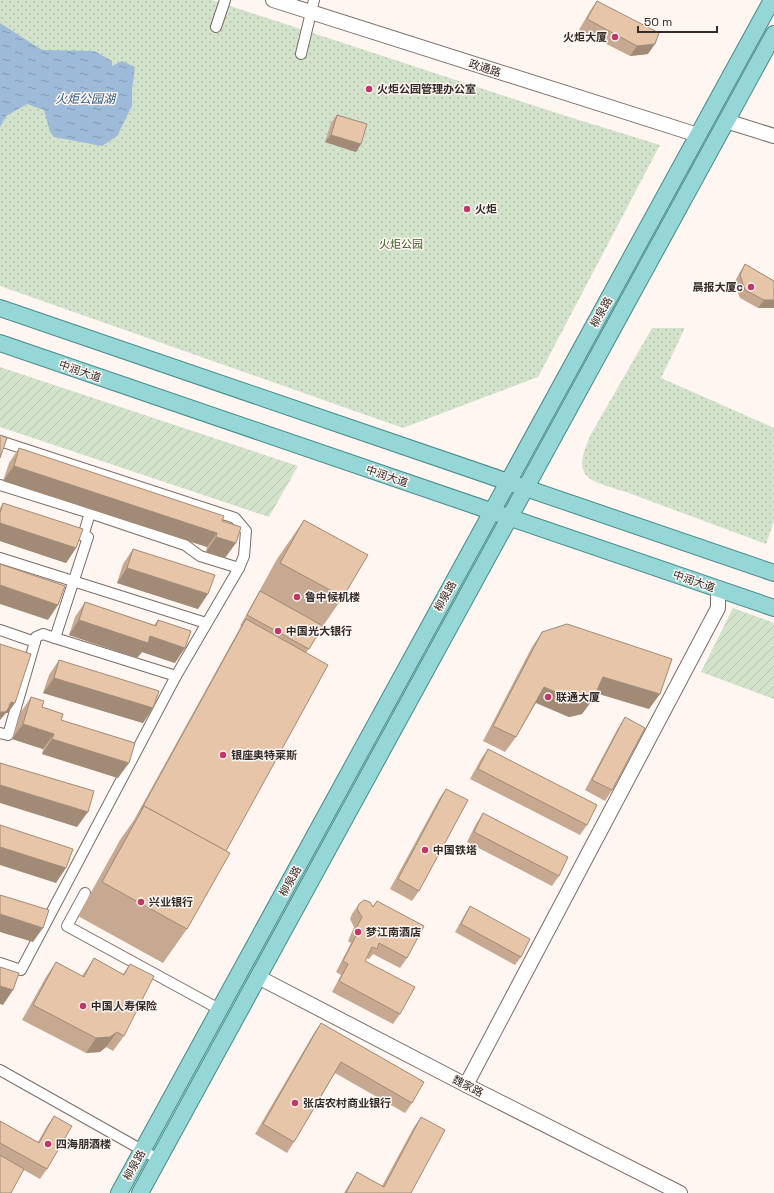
<svg xmlns="http://www.w3.org/2000/svg" width="774" height="1193" font-family="'Space Grotesk','Noto Sans SC',sans-serif">
  <style>
    .park { fill: url(#park-dots) }
    .garden { fill: url(#garden-furrows) }
    .water { fill: url(#water-ripples) }
    .lines { fill: none; stroke-linecap: round; stroke-linejoin: round }
    .street-casing { stroke: #7a6c66; stroke-width: 12 }
    .secondary-casing { stroke: #7a6c66; stroke-width: 16 }
    .primary-casing { stroke: #448a88; stroke-width: 18 }
    .street { stroke: #fff; stroke-width: 10 }
    .secondary { stroke: #fff; stroke-width: 14 }
    .primary { stroke: #94d7d6; stroke-width: 16 }
    .wall { fill: #c6a990 }
    .shaded-wall { fill: #a18a76 }
    .building { fill: #e6c5a8; stroke: #a18a76 }
    .poi-dot { fill: #c33768; stroke: #fff5f1; stroke-width: 1.5 }
    .labels { text-anchor: middle; dominant-baseline: central; stroke-width: 3; stroke-linejoin: round; paint-order: stroke }
    .poi-label { font-size: 11px; font-weight: bold; fill: #322c2a; stroke: #fff5f1; text-anchor: start }
    .street-label { font-size: 11px; fill: #322c2a; stroke: #fff5f1 }
    .park-label { font-size: 11px; fill: #3a5b2a; stroke: #fff5f1 }
    .water-label { font-size: 12px; font-style: italic; fill: #2e5a83; stroke: #fff5f1 }
  </style>
  <defs>
    <pattern id="park-dots" width="8" height="8" patternUnits="userSpaceOnUse"><rect width="8" height="8" fill="#d2e2cb"/><path d="M2 2h.1M6 6h.1" fill="none" stroke="#b5c2ae" stroke-width="1.8" stroke-linecap="round"/></pattern>
    <pattern id="garden-furrows" width="10" height="10" patternUnits="userSpaceOnUse"><rect width="10" height="10" fill="#d2e2cb"/><path d="M-1 1l2-2M0 10L10 0M9 11l2-2" fill="none" stroke="#b5c2ae"/></pattern>
    <pattern id="water-ripples" width="26" height="14" patternUnits="userSpaceOnUse"><rect width="26" height="14" fill="#9dbad8"/><path d="M2 4q2-2 4 0t4 0M15 11q2-2 4 0t4 0" fill="none" stroke="#8197af"/></pattern>
  </defs>
  <rect width="100%" height="100%" fill="#fff5f1"/>
  <g class="park">
    <polygon points="0,0 212,0 566,116 660,145 538,377 403,428 0,286"/>
    <path d="M652 328H685L661 378 774 428V521L766 544 626 492C586 480 571 478 591 434Z"/>
  </g>
  <g class="garden">
    <polygon points="0,367 298,466 269,517 0,427"/>
    <polygon points="733,608 774,623 774,699 701,672"/>
  </g>
  <polygon class="water" points="0,23 42,50 94,51 112,61 112,66 122,61 135,67 132,89 132,106 117,136 102,146 54,137 50,132 44,110 27,104 6,116 0,127"/>
  <g class="lines">
    <g class="street-casing">
      <g id="street">
        <polyline points="216,27 225,0"/>
        <polyline points="301,54 314,0"/>
        <polyline points="0,441 235,518 246,531 244,556 239,568 176,676 21,970 0,963"/>
        <polyline points="0,485 90,513 83,536 88,537 55,638 43,634 36,637 35,642"/>
        <polyline points="90,513 185,545 200,556 239,568"/>
        <polyline points="0,558 206,623"/>
        <polyline points="0,630 35,642 8,735 0,733"/>
        <polyline points="55,638 176,676"/>
        <polyline points="85,893 67,926 219,1009"/>
        <polyline points="0,1070 158,1159"/>
      </g>
    </g>
    <g class="secondary-casing">
      <g id="secondary">
        <polyline points="273,0 698,135"/>
        <polyline points="726,121 774,136"/>
        <polyline points="258,977 466,1085 680,1193"/>
        <polyline points="466,1085 718,608 718,589"/>
      </g>
    </g>
    <g class="primary-casing">
      <g id="primary">
        <polyline points="0,308 774,573"/>
        <polyline points="0,343 774,608"/>
        <polyline points="119,1193 772,0"/>
        <polyline points="140,1193 774,34"/>
      </g>
    </g>
    <use href="#street" class="street"/>
    <use href="#secondary" class="secondary"/>
    <use href="#primary" class="primary"/>
  </g>
  <g class="wall">
    <polygon points="597,1 648,54 630,56 579,30 590,11"/>
    <polygon points="337,115 356,152 325,142 331,123"/>
    <polygon points="745,264 774,281 774,308 758,308 740,298 734,283 740,272"/>
    <polygon points="19,448 222,521 225,558 206,552 207,547 3,481 9,463"/>
    <polygon points="3,503 76,548 66,563 0,541 0,508"/>
    <polygon points="304,520 343,597 323,626 306,653 226,851 187,929 163,963 78,916 120,840 134,820 241,626 240,626 277,559"/>
    <polygon points="133,549 198,609 117,583 123,564"/>
    <polygon points="85,602 154,625 158,620 175,663 142,652 137,658 69,635 75,617"/>
    <polygon points="542,632 649,709 595,693 593,699 582,714 569,717 536,703 516,737 505,752 483,741 532,647"/>
    <polygon points="59,660 153,708 143,723 43,693 49,675"/>
    <polygon points="31,697 42,707 61,720 118,778 42,754 43,749 12,739 21,712"/>
    <polygon points="625,717 612,790 605,801 585,790 618,728"/>
    <polygon points="488,749 587,825 580,835 470,779 481,759"/>
    <polygon points="446,789 419,891 412,901 390,889 439,799"/>
    <polygon points="483,813 559,876 552,886 467,842 476,824"/>
    <polygon points="377,901 407,958 400,968 373,954 369,959 366,958 365,961 400,1014 393,1024 332,992 341,975 336,972 351,943 348,941 354,927 350,919 352,914 359,904 373,906"/>
    <polygon points="470,906 521,957 515,965 455,932 465,914"/>
    <polygon points="94,958 123,974 130,964 124,1036 113,1051 106,1047 100,1052 86,1053 22,1020 46,977 56,962 82,976"/>
    <polygon points="321,1023 412,1103 405,1113 335,1073 294,1142 287,1153 255,1134 314,1033"/>
    <polygon points="54,1116 47,1169 40,1179 24,1170 0,1193 0,1121 38,1142 47,1126"/>
    <polygon points="421,1117 411,1193 344,1193 350,1183 357,1172 382,1186 414,1127"/>
  </g>
  <g class="shaded-wall">
    <polygon points="655,44 648,54 630,56 637,46"/>
    <polygon points="331,135 361,144 356,152 325,142"/>
    <polygon points="764,300 774,300 774,308 758,308"/>
    <polygon points="14,466 217,533 207,547 3,481"/>
    <polygon points="0,523 76,548 66,563 0,541"/>
    <polygon points="216,537 236,543 225,558 206,552"/>
    <polygon points="127,568 208,594 198,609 117,583"/>
    <polygon points="0,585 58,605 48,620 0,604"/>
    <polygon points="79,620 150,636 185,648 175,663 142,652 137,658 69,635"/>
    <polygon points="603,677 660,694 649,709 593,692"/>
    <polygon points="54,678 153,708 143,723 43,693"/>
    <polygon points="544,687 593,699 582,714 569,717 534,702"/>
    <polygon points="11,702 15,703 8,713 6,713 0,720 0,712"/>
    <polygon points="23,724 54,734 43,749 12,739"/>
    <polygon points="52,739 129,763 118,778 42,754"/>
    <polygon points="0,785 88,812 77,827 0,803"/>
    <polygon points="0,847 66,868 56,883 0,865"/>
    <polygon points="0,914 43,928 33,942 0,932"/>
    <polygon points="0,986 13,990 3,1005 0,1004"/>
    <polygon points="117,1032 106,1047 100,1052 86,1053 96,1038"/>
  </g>
  <g class="building">
    <polygon points="597,1 659,33 655,44 637,46 587,19"/>
    <polygon points="337,115 367,124 361,144 331,135"/>
    <polygon points="745,264 774,281 774,300 764,300 745,290 740,275"/>
    <polygon points="0,435 7,438 0,458"/>
    <polygon points="19,448 224,516 222,521 241,527 236,543 216,537 217,533 14,466"/>
    <polygon points="3,503 83,529 76,548 0,523 0,513"/>
    <polygon points="304,520 368,555 343,597 280,563"/>
    <polygon points="133,549 215,575 208,594 127,568"/>
    <polygon points="0,564 65,586 58,605 0,585"/>
    <polygon points="260,591 323,626 309,649 247,615"/>
    <polygon points="85,602 156,626 158,620 191,631 185,648 150,636 148,643 79,620"/>
    <polygon points="246,619 328,665 226,851 144,806 141,810"/>
    <polygon points="567,624 672,659 660,694 603,677 593,699 579,702 544,687 516,737 493,726 542,632"/>
    <polygon points="0,644 31,654 15,703 11,702 8,709 5,712 0,712"/>
    <polygon points="59,660 159,691 153,708 54,678"/>
    <polygon points="31,697 44,701 42,707 63,714 61,720 135,743 129,763 52,739 54,734 23,724"/>
    <polygon points="625,717 645,728 612,790 592,780"/>
    <polygon points="488,749 597,805 587,825 478,769"/>
    <polygon points="0,763 94,791 88,812 0,785"/>
    <polygon points="446,789 468,800 419,891 398,879"/>
    <polygon points="144,806 230,853 187,929 102,882"/>
    <polygon points="483,813 568,857 559,876 474,832"/>
    <polygon points="0,825 73,849 66,868 0,847"/>
    <polygon points="0,895 49,910 43,928 0,914"/>
    <polygon points="364,900 370,902 373,907 377,901 424,926 407,958 379,943 377,949 372,947 365,961 415,987 400,1014 339,981 348,964 343,961 358,932 355,930 362,917 357,909 359,904"/>
    <polygon points="470,906 530,939 521,957 461,924"/>
    <polygon points="94,958 124,975 130,964 154,976 124,1036 117,1032 110,1037 96,1038 33,1005 56,962 84,977"/>
    <polygon points="0,967 19,973 13,990 0,986"/>
    <polygon points="321,1023 424,1082 412,1103 341,1062 294,1142 263,1124"/>
    <polygon points="54,1116 72,1126 47,1169 0,1143 0,1121 39,1143"/>
    <polygon points="421,1117 445,1130 411,1193 346,1193 357,1172 384,1187"/>
    <polygon points="0,1155 24,1169 11,1193 0,1193"/>
  </g>
  <g class="poi-dot">
    <circle cx="615" cy="37" r="4"/>
    <circle cx="369" cy="89" r="4"/>
    <circle cx="467" cy="209" r="4"/>
    <circle cx="751" cy="287" r="4"/>
    <circle cx="297" cy="597" r="4"/>
    <circle cx="278" cy="631" r="4"/>
    <circle cx="548" cy="697" r="4"/>
    <circle cx="223" cy="755" r="4"/>
    <circle cx="425" cy="850" r="4"/>
    <circle cx="141" cy="902" r="4"/>
    <circle cx="358" cy="932" r="4"/>
    <circle cx="83" cy="1006" r="4"/>
    <circle cx="295" cy="1103" r="4"/>
    <circle cx="48" cy="1144" r="4"/>
  </g>
  <g class="labels">
    <g class="poi-label">
      <text x="607" y="37" text-anchor="end">火炬大厦</text>
      <text x="377" y="89">火炬公园管理办公室</text>
      <text x="475" y="209">火炬</text>
      <text x="743" y="287" text-anchor="end">晨报大厦c</text>
      <text x="305" y="597">鲁中候机楼</text>
      <text x="286" y="631">中国光大银行</text>
      <text x="556" y="697">联通大厦</text>
      <text x="231" y="755">银座奥特莱斯</text>
      <text x="433" y="850">中国铁塔</text>
      <text x="149" y="902">兴业银行</text>
      <text x="366" y="932">梦江南酒店</text>
      <text x="91" y="1006">中国人寿保险</text>
      <text x="303" y="1103">张店农村商业银行</text>
      <text x="56" y="1144">四海朋酒楼</text>
    </g>
    <g class="street-label">
      <text transform="translate(485 68) rotate(18)">政通路</text>
      <text transform="translate(601 312) rotate(-61)">柳泉路</text>
      <text transform="translate(80 371) rotate(19)">中润大道</text>
      <text transform="translate(387 476) rotate(19)">中润大道</text>
      <text transform="translate(694 581) rotate(19)">中润大道</text>
      <text transform="translate(445 596) rotate(-61)">柳泉路</text>
      <text transform="translate(290 881) rotate(-61)">柳泉路</text>
      <text transform="translate(468 1086) rotate(27)">魏家路</text>
      <text transform="translate(134 1165) rotate(-61)">柳泉路</text>
    </g>
    <g class="park-label">
      <text x="401" y="244">火炬公园</text>
    </g>
    <g class="water-label">
      <text x="85" y="99">火炬公园湖</text>
    </g>
  </g>
  <path d="M638 26v6h79v-6" fill="none" stroke="#322c2a" stroke-width="2"/>
  <text x="644" y="26" font-size="12" fill="#322c2a" stroke="#fff5f1" stroke-width="3" paint-order="stroke">50 m</text>
</svg>
